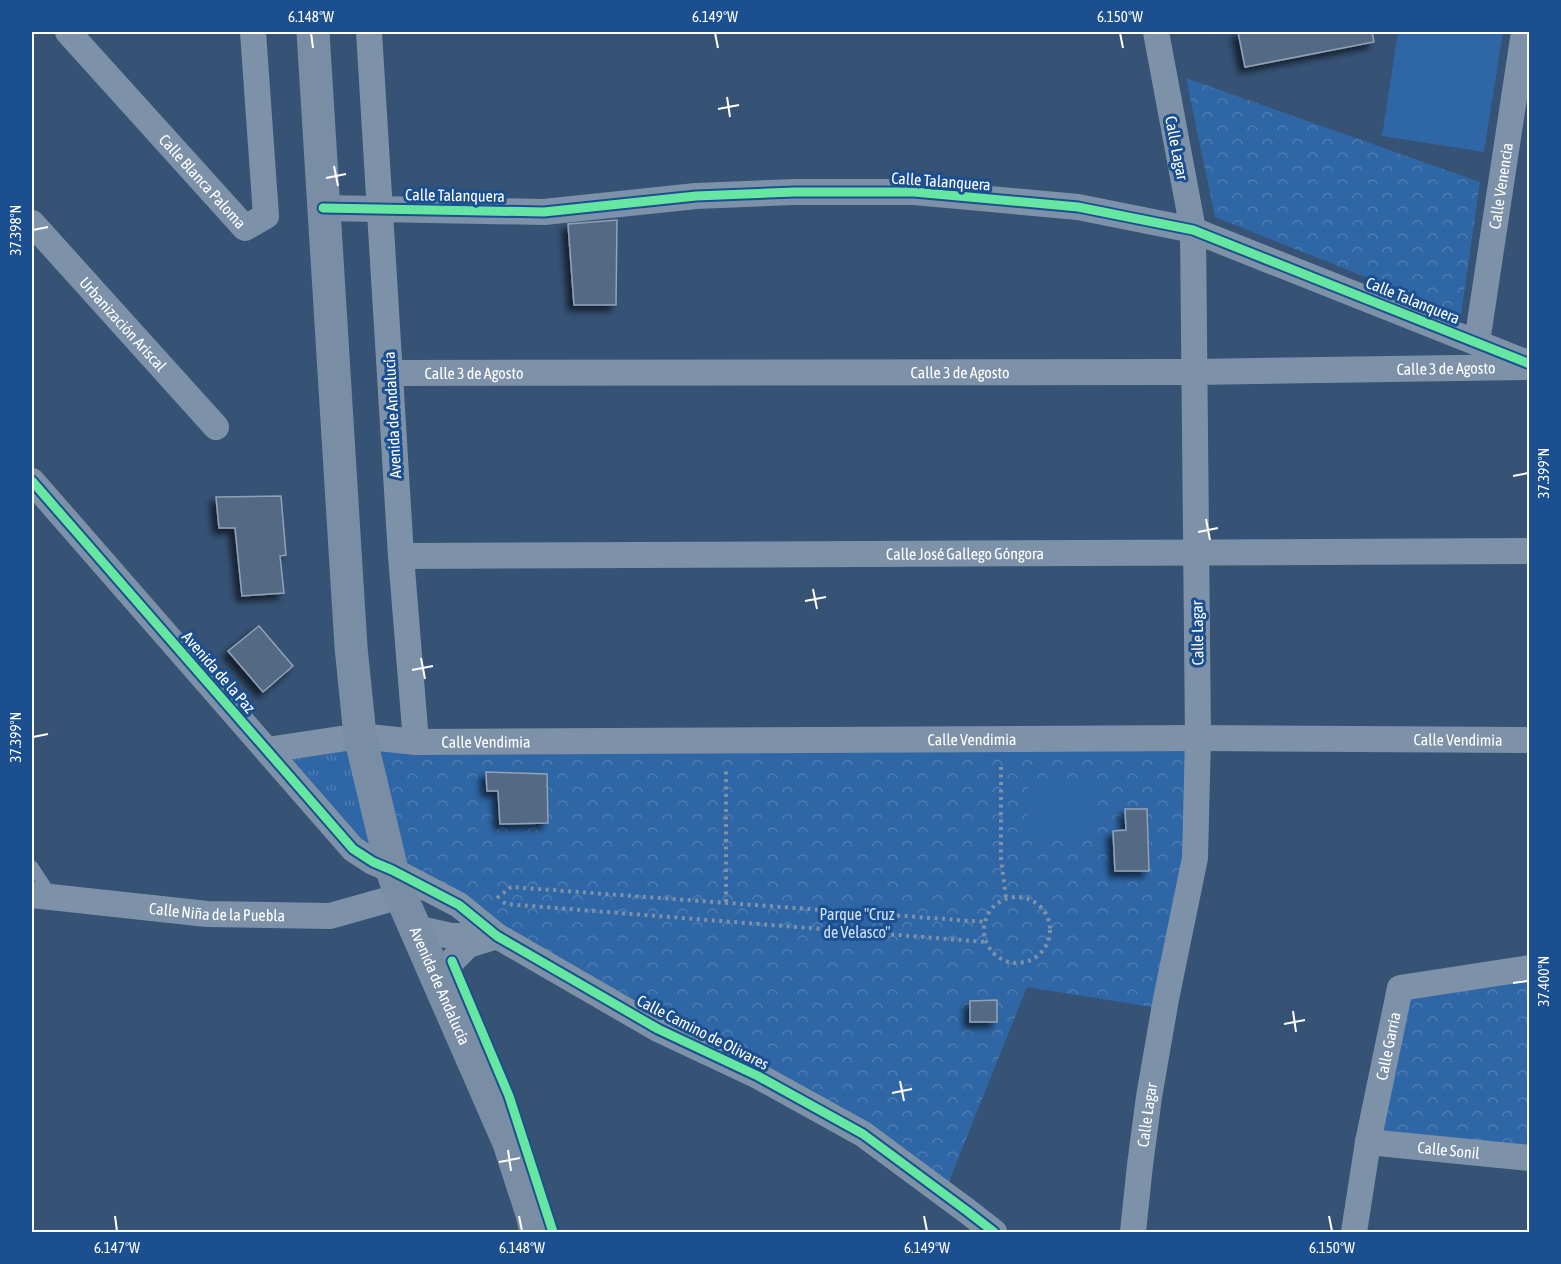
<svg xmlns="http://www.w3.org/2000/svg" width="1561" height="1264" font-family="'Asap Condensed',sans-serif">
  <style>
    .grass { fill: url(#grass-tufts) }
    .park { fill: url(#park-crowns) }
    .pitch { fill: #2f66a5 }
    .building { fill: #526984; stroke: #92a2b6; stroke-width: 1.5; filter: url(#shadow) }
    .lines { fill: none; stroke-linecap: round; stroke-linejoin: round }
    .path { stroke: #7d92a8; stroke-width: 4; stroke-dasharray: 3 4.5; stroke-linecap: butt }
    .lane { stroke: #7d92a8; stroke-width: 12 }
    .street { stroke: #7d92a8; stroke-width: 26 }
    .secondary { stroke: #798da4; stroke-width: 33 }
    .cycleway-casing { stroke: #1b4f8f; stroke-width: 13 }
    .cycleway { stroke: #66e7a1; stroke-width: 9 }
    .ticks { fill: none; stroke: #fff; stroke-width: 2 }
    .labels { text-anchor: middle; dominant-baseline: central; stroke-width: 6; stroke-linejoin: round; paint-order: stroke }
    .street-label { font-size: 16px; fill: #fff; stroke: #1b4f8f }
    .park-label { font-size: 16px; fill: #cfe3fa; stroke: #1b4f8f }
    .neatline { fill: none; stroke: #fff; stroke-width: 2 }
    .ticks-label { font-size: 15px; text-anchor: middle; fill: #fff }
  </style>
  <defs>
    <pattern id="grass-tufts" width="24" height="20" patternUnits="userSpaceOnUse" patternTransform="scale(1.5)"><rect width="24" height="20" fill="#2f66a5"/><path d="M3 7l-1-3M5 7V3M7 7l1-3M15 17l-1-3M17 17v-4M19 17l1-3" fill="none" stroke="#4e7db2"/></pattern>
    <pattern id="park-crowns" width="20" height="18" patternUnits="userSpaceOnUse" patternTransform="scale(1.5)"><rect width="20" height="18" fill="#2f66a5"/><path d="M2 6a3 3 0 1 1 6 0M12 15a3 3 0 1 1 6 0" fill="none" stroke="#4e7db2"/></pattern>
    <filter id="shadow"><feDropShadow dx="-5.5" dy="5.5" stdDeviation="3" flood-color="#0009"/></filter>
  </defs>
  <rect width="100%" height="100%" fill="#365274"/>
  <polygon class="grass" points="360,736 392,870 267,750"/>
  <g class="park">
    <polygon points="1186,78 1480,182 1461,315 1215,217"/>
    <polygon points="360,736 1198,738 1164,1009 1027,987 944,1194 392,870"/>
    <polygon points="1529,968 1529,1158 1368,1142 1400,988"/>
  </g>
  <g class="pitch">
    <polygon points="1398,32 1503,32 1484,152 1382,136"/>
    <rect x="1028" y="784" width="70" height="51"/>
  </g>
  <g class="building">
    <polygon points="1238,32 1372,32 1374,42 1245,67"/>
    <polygon points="617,220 616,305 574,305 568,224"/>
    <polygon points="281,496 286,555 280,556 284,593 242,596 235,528 219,528 216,497"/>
    <polygon points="259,626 293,666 263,692 228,651"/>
    <polygon points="486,772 547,774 548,823 500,824 498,791 487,791"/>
    <polygon points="1125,809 1147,809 1149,871 1115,871 1113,831 1126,830"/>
    <polygon points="997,1000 997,1022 970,1022 970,1001"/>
  </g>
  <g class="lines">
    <g class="path">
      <polyline points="1001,767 1001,859 1006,898"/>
      <circle cx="1017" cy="930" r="33"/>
      <polyline points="497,898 511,887 985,922"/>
      <polyline points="503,902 506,904 986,942"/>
      <polyline points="726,902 726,768"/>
    </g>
    <polyline class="lane" points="32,866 51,895"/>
    <g class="street">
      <path id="s1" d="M68 32 245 228 266 216 253 32"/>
      <polyline points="323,208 544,212 696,196 794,192 914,192 1078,207 1193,230 1530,364"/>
      <path id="s2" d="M32 223 216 427"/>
      <path id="s3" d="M1477 342 1524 32"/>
      <path id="s4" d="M390 373 1194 372 1526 367"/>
      <polyline points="32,481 353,849 373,862 392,870 459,905 497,936 658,1029 758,1076 863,1134 967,1211 994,1232"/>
      <path id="s5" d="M401 556 1530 551"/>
      <path id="s6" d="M416 742 1198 738 1530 740"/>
      <polyline points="267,750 360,736 416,742 401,556 369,32"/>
      <path id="s7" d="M32 895 207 914 330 916 401 896"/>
      <polyline points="415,928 451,936 485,936"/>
      <polyline points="442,990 452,961 468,945 497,936"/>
      <path id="s8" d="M1368 1142 1530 1158"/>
      <path id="s9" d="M1133 1232 1140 1165 1149 1097 1166 999 1195 858 1198 738 1193 230 1156 32"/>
      <path id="s10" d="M1354 1232 1368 1142 1400 988 1530 968"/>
    </g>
    <path class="secondary" id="s11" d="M313 32 351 647 360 736 392 870 401 896 509 1143 532 1214 536 1232"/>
    <g class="cycleway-casing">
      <g id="cycleway">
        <polyline points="323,208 544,212 696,196 794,192 914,192 1078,207 1193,230 1530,364"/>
        <polyline points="32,481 353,849 373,862 392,870 459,905 497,936 658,1029 758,1076 863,1134 967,1211 994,1232"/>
        <polyline points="452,961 509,1096 553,1232"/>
      </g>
    </g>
    <use href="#cycleway" class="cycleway"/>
  </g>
  <path class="ticks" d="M311 33 313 48M715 33 718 48M1120 33 1123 48M727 97 730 117M718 109 739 105M334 166 338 186M326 178 346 174M33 230 48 227M1513 476 1528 473M1206 519 1210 540M1198 532 1218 528M813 589 817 609M805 601 826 597M421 658 425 679M412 670 433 666M33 737 48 734M1513 983 1528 981M1293 1011 1296 1032M1284 1024 1305 1020M900 1081 904 1101M892 1093 912 1089M508 1150 511 1171M499 1162 520 1158M115 1216 117 1231M519 1216 522 1231M924 1216 927 1231M1329 1216 1332 1231"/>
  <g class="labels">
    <g class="street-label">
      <text transform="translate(1177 148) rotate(79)">Calle Lagar</text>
      <text stroke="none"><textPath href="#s1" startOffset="201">Calle Blanca Paloma</textPath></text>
      <text transform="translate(941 181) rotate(4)">Calle Talanquera</text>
      <text stroke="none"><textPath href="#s3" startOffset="158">Calle Venencia</textPath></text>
      <text transform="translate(455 195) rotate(1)">Calle Talanquera</text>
      <text transform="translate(1413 300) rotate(22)">Calle Talanquera</text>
      <text stroke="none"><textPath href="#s2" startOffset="136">Urbanización Ariscal</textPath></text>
      <text stroke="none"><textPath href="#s4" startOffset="1056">Calle 3 de Agosto</textPath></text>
      <text stroke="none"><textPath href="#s4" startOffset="84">Calle 3 de Agosto</textPath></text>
      <text stroke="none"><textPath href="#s4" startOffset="570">Calle 3 de Agosto</textPath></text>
      <text transform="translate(392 415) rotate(-93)">Avenida de Andalucía</text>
      <text stroke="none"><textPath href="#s5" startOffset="564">Calle José Gallego Góngora</textPath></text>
      <text transform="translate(1197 633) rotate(-91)">Calle Lagar</text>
      <text transform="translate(219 672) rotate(49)">Avenida de la Paz</text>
      <text stroke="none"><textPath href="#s6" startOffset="556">Calle Vendimia</textPath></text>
      <text stroke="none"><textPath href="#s6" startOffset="1042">Calle Vendimia</textPath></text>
      <text stroke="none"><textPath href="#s6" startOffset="70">Calle Vendimia</textPath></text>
      <text stroke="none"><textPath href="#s7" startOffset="186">Calle Niña de la Puebla</textPath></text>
      <text stroke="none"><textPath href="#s11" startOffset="969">Avenida de Andalucía</textPath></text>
      <text transform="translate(703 1032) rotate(27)">Calle Camino de Olivares</text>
      <text stroke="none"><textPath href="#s10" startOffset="189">Calle Garria</textPath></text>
      <text stroke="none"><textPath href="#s9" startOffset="118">Calle Lagar</textPath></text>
      <text stroke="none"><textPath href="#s8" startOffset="81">Calle Sonil</textPath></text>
    </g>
    <g class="park-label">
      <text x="857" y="914">Parque "Cruz<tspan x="857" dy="18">de Velasco"</tspan></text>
    </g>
  </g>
  <rect width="1561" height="1264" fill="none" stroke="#1b4f8f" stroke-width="66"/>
  <rect x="33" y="33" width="1495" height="1198" class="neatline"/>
  <g class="ticks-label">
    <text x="311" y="22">6.148°W</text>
    <text x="715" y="22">6.149°W</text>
    <text x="1120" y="22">6.150°W</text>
    <text transform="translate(16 230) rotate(-90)" y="5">37.398°N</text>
    <text transform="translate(1544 473) rotate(-90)" y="5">37.399°N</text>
    <text transform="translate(16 737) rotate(-90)" y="5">37.399°N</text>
    <text transform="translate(1544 981) rotate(-90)" y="5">37.400°N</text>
    <text x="117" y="1253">6.147°W</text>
    <text x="522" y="1253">6.148°W</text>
    <text x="927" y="1253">6.149°W</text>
    <text x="1332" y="1253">6.150°W</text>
  </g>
</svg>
